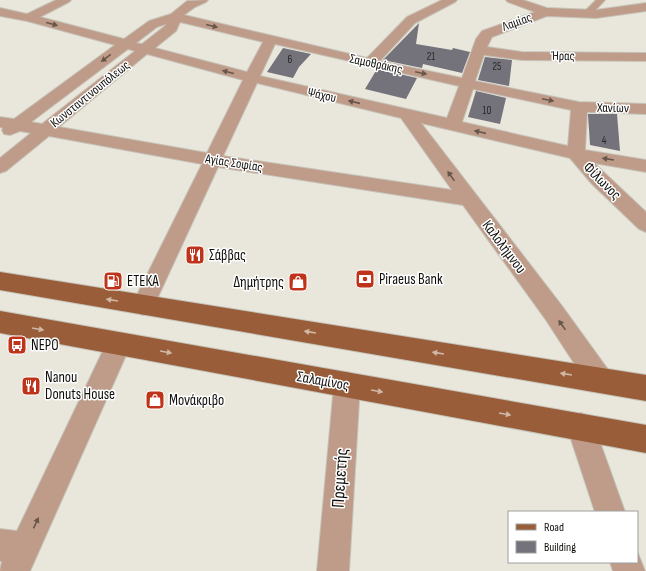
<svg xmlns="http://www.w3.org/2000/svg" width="646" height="571" font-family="'Sofia Sans Condensed',sans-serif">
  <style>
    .building { fill: #74727b }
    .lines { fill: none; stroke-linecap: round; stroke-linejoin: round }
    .lane-casing { stroke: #c6c4ba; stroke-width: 2 }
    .street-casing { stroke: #c6c4ba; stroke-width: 2 }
    .primary-casing { stroke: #c6c4ba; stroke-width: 2 }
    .lane { fill: #bf9c89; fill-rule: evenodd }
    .street { fill: #bf9c89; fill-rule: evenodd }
    .primary { fill: #995e39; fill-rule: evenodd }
    .oneway { fill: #68564a }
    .oneway2 { fill: #d1b7a6 }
    .labels { text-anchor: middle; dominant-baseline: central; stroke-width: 3; stroke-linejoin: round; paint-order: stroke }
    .far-number-label { font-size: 11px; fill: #292828 }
    .far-street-label { font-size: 13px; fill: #100f0c; stroke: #fff }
    .street-label { font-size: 15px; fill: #100f0c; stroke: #fff }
    .poi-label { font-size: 15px; fill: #100f0c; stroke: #fff; text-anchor: start }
    .near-street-label { font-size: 18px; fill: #100f0c; stroke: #fff }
  </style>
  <rect width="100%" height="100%" fill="#e9e6db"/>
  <g class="building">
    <polygon points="419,23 416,44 452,50 453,48 470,52 462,73 423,64 422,68 383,60"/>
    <polygon points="283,48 311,54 299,67 293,78 267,72"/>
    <polygon points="485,57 512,60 509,86 478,80"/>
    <polygon points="377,69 417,78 406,99 365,89"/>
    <polygon points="476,91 506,98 500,124 468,117"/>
    <polygon points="588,114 617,114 620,151 590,145"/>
  </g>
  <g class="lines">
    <g class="lane-casing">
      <polygon id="lane" points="596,0 605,0 590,16 584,16 583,14 584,12"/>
    </g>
    <g class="street-casing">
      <g id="street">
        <path d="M56 0H71L69 2 40 17 124 39 149 21 171 14 187 1 208 0 206 2 195 7 184 15 367 58 407 17 442 0H457L455 2 415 23 380 61 462 78 476 39 482 31 535 12 508 2 506 0H523L547 8 596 10 646 3V11L596 18 547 16 492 37 487 47 522 52 646 53V61L522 60 484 55 475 81 579 102 646 104V114L587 112 585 150 646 160V172L594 163 646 212V232L639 229 592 184 570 158 421 123 562 306 609 371 613 380 609 389 600 393 591 389 546 320 463 205 218 167 151 312 143 315 135 312 132 305 202 164 49 136 6 171 0 173V158L31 133 20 131 10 135 4 134 2 130 3 128 0 127V117L14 119 115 45 27 21 0 16V8L27 14ZM180 22 263 42 247 72 155 48 176 31ZM166 24 165 26 142 44 136 43 157 27ZM275 44 459 86 447 118 260 76ZM128 49 135 51 42 124 31 122ZM147 54 243 80 207 153 59 127ZM257 83 401 118 452 190 223 156ZM473 89 571 110 568 146 462 122Z"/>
        <polygon points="119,333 128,336 131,344 30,571 0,571 2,561 0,561 0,529 17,531 110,336"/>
        <polygon points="347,372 356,376 360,385 349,571 317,571 334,385 338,376"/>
        <polygon points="581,413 591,417 625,512 595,512 567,427 571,417"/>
        <polygon points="637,551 645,571 613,571 610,562 637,562"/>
      </g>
    </g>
    <g class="primary-casing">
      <g id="primary">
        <polygon points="0,272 646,375 646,401 0,290"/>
        <polygon points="0,311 646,425 646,453 0,333"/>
      </g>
    </g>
    <use href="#lane" class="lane"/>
    <use href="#street" class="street"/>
    <use href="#primary" class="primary"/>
  </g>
  <defs><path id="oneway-solid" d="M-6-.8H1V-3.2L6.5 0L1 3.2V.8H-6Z"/></defs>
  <g class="oneway">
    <use href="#oneway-solid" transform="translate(52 24) rotate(15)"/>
    <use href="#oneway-solid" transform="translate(212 26) rotate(14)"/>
    <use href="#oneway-solid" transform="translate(106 58) rotate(143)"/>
    <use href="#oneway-solid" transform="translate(228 72) rotate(-165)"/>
    <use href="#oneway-solid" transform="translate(421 73) rotate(12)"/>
    <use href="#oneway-solid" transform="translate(548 100) rotate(12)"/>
    <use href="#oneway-solid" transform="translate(354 102) rotate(-167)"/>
    <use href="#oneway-solid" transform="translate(480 132) rotate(-167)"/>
    <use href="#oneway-solid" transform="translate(608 159) rotate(-171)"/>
    <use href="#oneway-solid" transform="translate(451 176) rotate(-125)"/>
    <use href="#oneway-solid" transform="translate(562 325) rotate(-125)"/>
    <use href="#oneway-solid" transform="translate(36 523) rotate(-65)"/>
  </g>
  <g class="oneway2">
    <use href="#oneway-solid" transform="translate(112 300) rotate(-171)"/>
    <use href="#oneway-solid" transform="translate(38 329) rotate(10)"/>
    <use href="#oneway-solid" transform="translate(310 332) rotate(-171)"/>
    <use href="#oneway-solid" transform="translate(166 352) rotate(10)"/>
    <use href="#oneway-solid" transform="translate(438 353) rotate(-171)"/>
    <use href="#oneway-solid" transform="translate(566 374) rotate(-171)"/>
    <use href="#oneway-solid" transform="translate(377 391) rotate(10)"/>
    <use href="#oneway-solid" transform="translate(505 414) rotate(10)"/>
  </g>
  <defs>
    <g id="restaurant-square" transform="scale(1)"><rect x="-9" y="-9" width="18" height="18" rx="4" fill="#bf331b" stroke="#fff"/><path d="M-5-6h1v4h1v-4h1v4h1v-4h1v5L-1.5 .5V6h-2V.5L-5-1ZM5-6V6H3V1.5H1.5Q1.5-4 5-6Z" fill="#fff"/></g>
    <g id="bank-square" transform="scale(1)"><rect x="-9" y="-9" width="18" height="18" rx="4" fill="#bf331b" stroke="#fff"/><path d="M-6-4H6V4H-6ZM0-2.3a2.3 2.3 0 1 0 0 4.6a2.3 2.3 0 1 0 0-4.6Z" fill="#fff"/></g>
    <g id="fuel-square" transform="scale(1)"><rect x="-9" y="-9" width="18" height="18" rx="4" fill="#bf331b" stroke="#fff"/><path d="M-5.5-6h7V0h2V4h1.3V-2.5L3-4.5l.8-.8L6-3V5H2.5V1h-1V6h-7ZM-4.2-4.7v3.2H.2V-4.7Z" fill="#fff"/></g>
    <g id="shop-square" transform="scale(1)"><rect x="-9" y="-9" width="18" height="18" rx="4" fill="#bf331b" stroke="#fff"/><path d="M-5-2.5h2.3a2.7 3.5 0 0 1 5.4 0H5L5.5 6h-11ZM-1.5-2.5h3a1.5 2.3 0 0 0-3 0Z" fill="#fff"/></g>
    <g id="bus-square" transform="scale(1)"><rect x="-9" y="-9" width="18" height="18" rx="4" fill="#bf331b" stroke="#fff"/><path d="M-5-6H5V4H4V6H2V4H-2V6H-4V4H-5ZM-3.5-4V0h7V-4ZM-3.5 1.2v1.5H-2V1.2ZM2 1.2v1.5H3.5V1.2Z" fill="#fff"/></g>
  </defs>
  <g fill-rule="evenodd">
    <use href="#restaurant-square" x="195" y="255"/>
    <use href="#bank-square" x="365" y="279"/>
    <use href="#fuel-square" x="113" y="281"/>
    <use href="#shop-square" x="298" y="282"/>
    <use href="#bus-square" x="17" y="345"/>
    <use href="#restaurant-square" x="31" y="386"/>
    <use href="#shop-square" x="155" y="400"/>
  </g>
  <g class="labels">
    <g class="far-number-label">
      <text x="431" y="56">21</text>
      <text x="290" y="59">6</text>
      <text x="497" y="66">25</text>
      <text x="487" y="110">10</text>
      <text x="604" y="140">4</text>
    </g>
    <g class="far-street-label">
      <text transform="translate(517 22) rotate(-20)">Λαμίας</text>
      <text transform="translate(563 56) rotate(1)">Ήρας</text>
      <text transform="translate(376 64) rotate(12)">Σαμοθράκης</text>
      <text transform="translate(90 94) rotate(-39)">Κωνσταντινουπόλεως</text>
      <text transform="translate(322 95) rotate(13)">Ψάχου</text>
      <text transform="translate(613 108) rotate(1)">Χανίων</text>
      <text transform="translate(234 163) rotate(9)">Αγίας Σοφίας</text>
    </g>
    <g class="street-label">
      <text transform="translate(602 181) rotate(45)">Φίλωνος</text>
      <text transform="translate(504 247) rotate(53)">Καλολήμνου</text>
      <text transform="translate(323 381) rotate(10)">Σαλαμίνος</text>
    </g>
    <g class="poi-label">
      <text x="209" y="255">Σάββας</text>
      <text x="379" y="279">Piraeus Bank</text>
      <text x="127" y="281">ΕΤΕΚΑ</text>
      <text x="284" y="282" text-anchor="end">Δημήτρης</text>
      <text x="31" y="345">ΝΕΡΟ</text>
      <text x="45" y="377">Nanou<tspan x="45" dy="17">Donuts House</tspan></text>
      <text x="169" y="400">Μονάκριβο</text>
    </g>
    <g class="near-street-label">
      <text transform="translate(340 478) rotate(-86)">Πρεμετής</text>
    </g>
  </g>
  <rect x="508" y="511" width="130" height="52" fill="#ffffff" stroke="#9f9f9e"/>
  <rect x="516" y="524" width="20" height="6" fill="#995e39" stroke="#9f9f9e"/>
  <text x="544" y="531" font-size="12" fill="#100f0c">Road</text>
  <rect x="516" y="541" width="20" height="12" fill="#74727b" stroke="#9f9f9e"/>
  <text x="544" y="551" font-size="12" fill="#100f0c">Building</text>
</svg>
